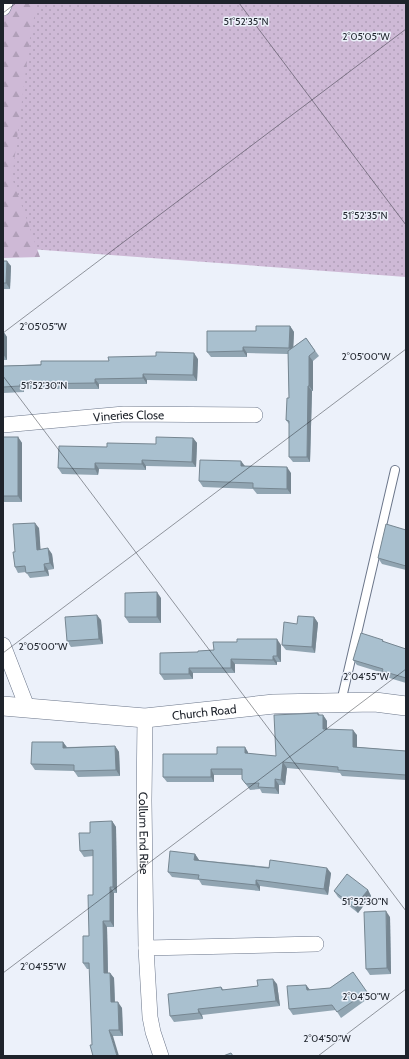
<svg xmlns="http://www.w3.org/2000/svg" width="409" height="1059" font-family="Cabin,sans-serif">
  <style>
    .grass { fill: url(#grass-dots) }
    .forest { fill: url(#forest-firs) }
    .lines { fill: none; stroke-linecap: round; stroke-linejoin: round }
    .service-casing { stroke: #6b768a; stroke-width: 10 }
    .minor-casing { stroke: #6b768a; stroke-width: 16 }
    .tertiary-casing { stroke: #6b768a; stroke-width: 20 }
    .service { stroke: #fff; stroke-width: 8 }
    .minor { stroke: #fff; stroke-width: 15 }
    .tertiary { stroke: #fff; stroke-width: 19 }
    .wall { fill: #91a5b2 }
    .shaded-wall { fill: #768691 }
    .building { fill: #a9c0cf; stroke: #768691 }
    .ticks { fill: none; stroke: #1e232b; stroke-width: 1; stroke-opacity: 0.45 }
    .labels { text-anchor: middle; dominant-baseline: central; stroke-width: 3; stroke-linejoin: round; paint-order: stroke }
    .street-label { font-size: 12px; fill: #1e232b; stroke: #ecf1fa }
    .ticks-label { font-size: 10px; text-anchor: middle; fill: #1e232b; stroke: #ecf1fa; stroke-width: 3; stroke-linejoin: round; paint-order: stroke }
  </style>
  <defs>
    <pattern id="grass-dots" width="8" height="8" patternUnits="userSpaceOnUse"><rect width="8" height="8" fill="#ceb9d6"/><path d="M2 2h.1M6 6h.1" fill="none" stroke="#b09fb8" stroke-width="1.8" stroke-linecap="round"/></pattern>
    <pattern id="forest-firs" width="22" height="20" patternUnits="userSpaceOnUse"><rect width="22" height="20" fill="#ceb9d6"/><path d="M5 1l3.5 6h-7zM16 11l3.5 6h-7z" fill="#b09fb8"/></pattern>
  </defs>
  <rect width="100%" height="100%" fill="#ecf1fa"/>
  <polygon class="grass" points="21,3 406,3 406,277 3,247"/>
  <polygon class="forest" points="3,3 37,3 30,38 12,178 40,257 3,258"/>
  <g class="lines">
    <g class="service-casing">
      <polyline id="service" points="341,702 395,470"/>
    </g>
    <g class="minor-casing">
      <g id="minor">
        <polyline points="3,8 5,3"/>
        <path id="s1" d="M3 425 124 414 255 415"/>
        <polyline points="3,645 27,707"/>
        <path id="s2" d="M145 718 144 801 146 948 150 1017 153 1032 161 1056"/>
        <polyline points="146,948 316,944"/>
      </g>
    </g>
    <g class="tertiary-casing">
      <g id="tertiary">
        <path id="s3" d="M3 706 145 718 274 704 375 702 406 706"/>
      </g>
    </g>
    <use href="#service" class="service"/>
    <use href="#minor" class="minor"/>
    <use href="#tertiary" class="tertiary"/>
  </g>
  <g class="wall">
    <polygon points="3,261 11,266 10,289 3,289"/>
    <polygon points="290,326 294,332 293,347 306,338 319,356 313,361 313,391 312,391 310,462 293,462 289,457 289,424 286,420 289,398 288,354 247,353 247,357 211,357 207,352 256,331"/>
    <polygon points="3,331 7,337 7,360 3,360"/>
    <polygon points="198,359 197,381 147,380 147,384 99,384 99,389 24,389 24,392 3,393 3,366 109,361"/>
    <polygon points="3,437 18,437 22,443 22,502 4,502 3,501"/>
    <polygon points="193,438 197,443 196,467 146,466 146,470 99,469 98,475 62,474 58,468 107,447 156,444"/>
    <polygon points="245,466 291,473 291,494 257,494 253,489 203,487 199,481"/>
    <polygon points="39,528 40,549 52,554 54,569 48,570 49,576 30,578 26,572 18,573 15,567 15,552"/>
    <polygon points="406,530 406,570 382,564 378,558"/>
    <polygon points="161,598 161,623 129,623 125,617"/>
    <polygon points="314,617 318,623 315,653 286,650 282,645 297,624"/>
    <polygon points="101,620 103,644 71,647 67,641"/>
    <polygon points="383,640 384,642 406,649 406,683 386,677 383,673 357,665 353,660"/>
    <polygon points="281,645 281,662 277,662 277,665 235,664 235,673 193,673 193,679 164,680 160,674 198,652"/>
    <polygon points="318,713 320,715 323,715 327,721 327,729 357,735 357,747 406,751 406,780 342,776 340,773 287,768 285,785 279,785 279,794 262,793 260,789 250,790 242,779 242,775 214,775 214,782 167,782 163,777 217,754 248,752 248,754 276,756"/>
    <polygon points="63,742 67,747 115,746 119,752 120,776 78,777 74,771 35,770 31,764"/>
    <polygon points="112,821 116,827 117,893 114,893 114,927 107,927 108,973 110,973 114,978 115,1002 122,1008 123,1036 113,1036 92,1045 90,969 87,969 83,963 89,936 93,895 93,856 84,857 80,851 90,833"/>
    <polygon points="195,854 199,860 331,873 328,895 260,886 260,891 202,885 199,880 172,877 168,872"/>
    <polygon points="368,890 371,896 358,913 338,897 334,891"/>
    <polygon points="390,917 391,974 370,975 366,969"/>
    <polygon points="353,972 370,997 341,1018 336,1010 293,1015 289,1009 306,985 310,990 330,988"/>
    <polygon points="277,984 280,1006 202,1015 203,1019 174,1022 170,1016 221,987 224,990"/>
  </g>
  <g class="shaded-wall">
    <polygon points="7,261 11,266 10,289 6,283"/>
    <polygon points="290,326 294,332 293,354 289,348"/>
    <polygon points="3,331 7,337 7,360 3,354"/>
    <polygon points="243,347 247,353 247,357 243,351"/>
    <polygon points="194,353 198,359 197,381 193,375"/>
    <polygon points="309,356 313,361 313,391 309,386"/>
    <polygon points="143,374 147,380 147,384 143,378"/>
    <polygon points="95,379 99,384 99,389 95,383"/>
    <polygon points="20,384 24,389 24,392 20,386"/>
    <polygon points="308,386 312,391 310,462 307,457"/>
    <polygon points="18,437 22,443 22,502 18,496"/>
    <polygon points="193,438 197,443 196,467 192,462"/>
    <polygon points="142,460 146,466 146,470 142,464"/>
    <polygon points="241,461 245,466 241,466"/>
    <polygon points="95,463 99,469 98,475 95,469"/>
    <polygon points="287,467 291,473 291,494 287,489"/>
    <polygon points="35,523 39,528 41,555 37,550"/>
    <polygon points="48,548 52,554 54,569 50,563"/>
    <polygon points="44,564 48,570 49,576 45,571"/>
    <polygon points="157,592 161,598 161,623 157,617"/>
    <polygon points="97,615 101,620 103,644 99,639"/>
    <polygon points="314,617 318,623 315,653 312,647"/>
    <polygon points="277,639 281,645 281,662 277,656"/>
    <polygon points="273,656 277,662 277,665 273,660"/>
    <polygon points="231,659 235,664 235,673 231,668"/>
    <polygon points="189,668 193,673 193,679 189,674"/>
    <polygon points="323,715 327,721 327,734 323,729"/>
    <polygon points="353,730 357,735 357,753 353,747"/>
    <polygon points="63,742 67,748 63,748"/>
    <polygon points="115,746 119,752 120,776 116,770"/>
    <polygon points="245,747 248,752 248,759 245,753"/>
    <polygon points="283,762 287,768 285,785 281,780"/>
    <polygon points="211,769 214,775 214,782 211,777"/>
    <polygon points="275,779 279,785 279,794 275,788"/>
    <polygon points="112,821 116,827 117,893 113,887"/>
    <polygon points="195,854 199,860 198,865 194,860"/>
    <polygon points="327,868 331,873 328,895 324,889"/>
    <polygon points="256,880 260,886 260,891 256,885"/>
    <polygon points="110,887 114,893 114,927 110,921"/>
    <polygon points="368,890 371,896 358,913 354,907"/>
    <polygon points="386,911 390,917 391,974 387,968"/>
    <polygon points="103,921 107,927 108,978 104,973"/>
    <polygon points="110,973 114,978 115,1008 111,1002"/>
    <polygon points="273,979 277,984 280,1006 276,1001"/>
    <polygon points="306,985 310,990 307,990"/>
    <polygon points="118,1002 122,1008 123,1036 119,1030"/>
    <polygon points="198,1009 202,1015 203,1019 199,1013"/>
    <polygon points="109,1030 113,1036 119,1056 117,1056"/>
  </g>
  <g class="building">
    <polygon points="3,261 7,261 6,283 3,283"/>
    <polygon points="256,326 290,326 289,348 243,347 243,351 207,352 207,331 256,331"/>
    <polygon points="306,338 315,351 309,356 309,386 308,386 307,457 289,457 289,421 286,420 287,398 289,398 288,351"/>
    <polygon points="156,352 194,353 193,375 143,374 143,378 95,379 95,383 20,384 20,386 3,387 3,366 41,365 41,361 109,361 108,357 156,356"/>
    <rect x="3" y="437" width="15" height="59"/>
    <polygon points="156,437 193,438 192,462 142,460 142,464 95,463 95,469 58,468 59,446 107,447 107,443 156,444"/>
    <polygon points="200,460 241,461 241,466 287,467 287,489 253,488 253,483 199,481"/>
    <polygon points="35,523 37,550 48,548 50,563 44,564 45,571 26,573 25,566 15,567 13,552 15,552 13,524"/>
    <polygon points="386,524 406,530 406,566 378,558"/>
    <polygon points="157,592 157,617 125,617 125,593"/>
    <polygon points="97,615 99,639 67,641 65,617"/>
    <polygon points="298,616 314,617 312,647 282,645 284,622 297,624"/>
    <polygon points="361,633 383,640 382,641 406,649 406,678 382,671 383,669 353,660"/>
    <polygon points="237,639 277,639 277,656 273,656 273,660 231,659 231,668 189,668 189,674 160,674 160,653 198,652 198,651 214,650 213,642 237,642"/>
    <polygon points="318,713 318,715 323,715 323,729 353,730 353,747 406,751 406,775 338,770 338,767 283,762 281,780 275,779 275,788 258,787 259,783 246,784 242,779 242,769 211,769 211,777 163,777 163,754 217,754 217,747 245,747 245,753 276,756 274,715"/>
    <polygon points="32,742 63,742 63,748 115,746 116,770 74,771 74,765 31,764"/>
    <polygon points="112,821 113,887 110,887 110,921 103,921 104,973 110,973 111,1002 118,1002 119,1030 109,1030 117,1056 93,1056 90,1045 92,1045 89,963 83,963 83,936 89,936 88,895 93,895 93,850 80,851 79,833 90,833 90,822"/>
    <polygon points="170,851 195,854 194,860 269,868 270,860 327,868 324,889 256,880 256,885 198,879 199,875 168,872"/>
    <polygon points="347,874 368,890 354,907 334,891"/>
    <polygon points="386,911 387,968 366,969 364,912"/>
    <polygon points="353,972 367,992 337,1012 332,1005 289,1009 287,986 306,985 307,990 330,988"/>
    <polygon points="273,979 276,1001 198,1009 199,1013 170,1016 168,994 221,987 222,990 258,986 257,980"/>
    <polygon points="231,1053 233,1056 223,1056"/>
  </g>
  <path class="ticks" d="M239 3 406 225M3 13 16 3M3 333 406 29M3 376 406 911M3 653 406 349M3 973 406 669M318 1056 406 989"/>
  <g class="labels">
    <g class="street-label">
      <text stroke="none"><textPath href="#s1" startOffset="126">Vineries Close</textPath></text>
      <text stroke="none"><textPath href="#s3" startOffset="202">Church Road</textPath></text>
      <text stroke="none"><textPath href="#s2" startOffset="115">Collum End Rise</textPath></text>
    </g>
  </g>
  <g class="ticks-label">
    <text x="246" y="25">51°52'35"N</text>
    <text x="366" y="40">2°05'05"W</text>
    <text x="365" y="219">51°52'35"N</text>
    <text x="43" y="330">2°05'05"W</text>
    <text x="366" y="360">2°05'00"W</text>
    <text x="44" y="389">51°52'30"N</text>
    <text x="43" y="650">2°05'00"W</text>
    <text x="366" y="680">2°04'55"W</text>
    <text x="365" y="905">51°52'30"N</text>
    <text x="43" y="970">2°04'55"W</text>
    <text x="366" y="1000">2°04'50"W</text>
    <text x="327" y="1042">2°04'50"W</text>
  </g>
  <rect width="409" height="1059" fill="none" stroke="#1e232b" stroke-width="8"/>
</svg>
